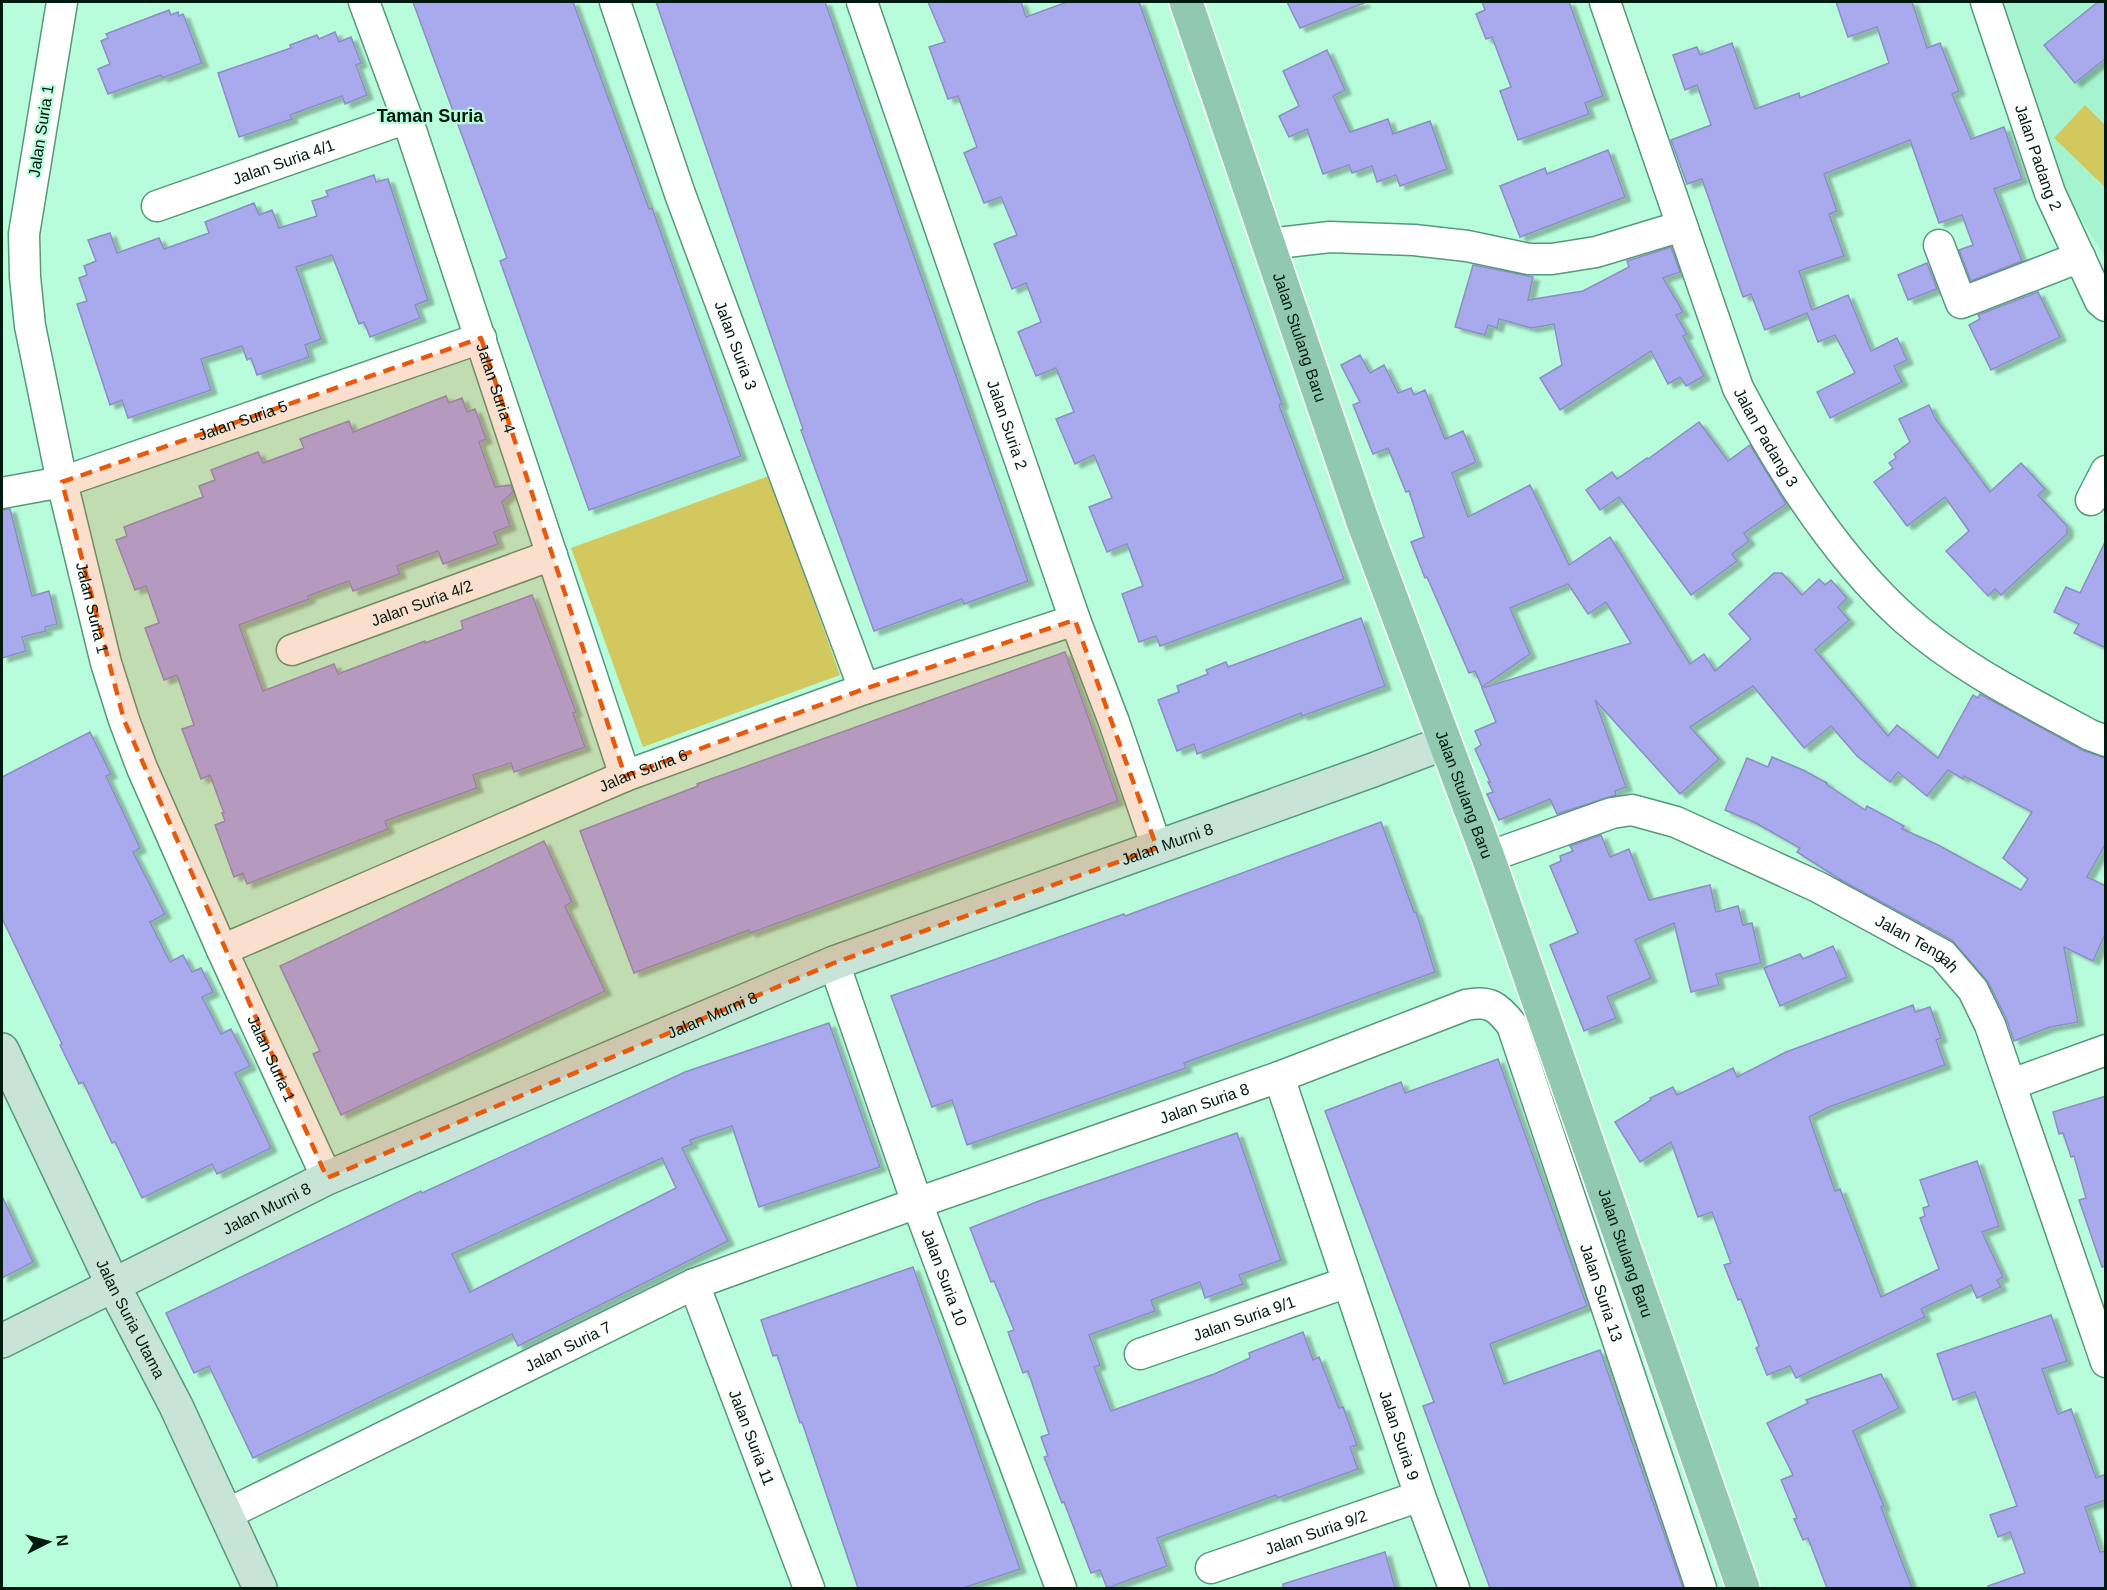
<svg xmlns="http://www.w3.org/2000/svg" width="2107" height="1590" font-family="Arial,sans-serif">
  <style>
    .built { fill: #a6f4cf }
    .green { fill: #d3c85e }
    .building { fill: #a9a9ed; stroke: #8d8dc5; stroke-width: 1.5; fill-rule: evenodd; filter: url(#shadow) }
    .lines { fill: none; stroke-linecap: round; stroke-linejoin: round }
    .street-casing { stroke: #56987b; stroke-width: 33 }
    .secondary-casing { stroke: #56987b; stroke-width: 36 }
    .primary-casing { stroke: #fff; stroke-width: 36 }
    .street { stroke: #fff; stroke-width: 30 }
    .secondary { stroke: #c8e3d8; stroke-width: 33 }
    .primary { stroke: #91c8b0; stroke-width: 33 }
    .marked { fill: #e8590c; fill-opacity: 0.2; stroke: #e8590c; stroke-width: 4.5; stroke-dasharray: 12 8; stroke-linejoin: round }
    .labels { text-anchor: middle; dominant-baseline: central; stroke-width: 4.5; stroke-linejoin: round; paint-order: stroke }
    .street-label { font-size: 16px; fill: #001a0f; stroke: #b8fddb }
    .neighbourhood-label { font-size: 18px; font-weight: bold; fill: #001a0f; stroke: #b8fddb }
  </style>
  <defs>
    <filter id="shadow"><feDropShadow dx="6" dy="4" stdDeviation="1.5" flood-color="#0004"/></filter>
  </defs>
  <rect width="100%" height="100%" fill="#b8fddb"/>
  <polygon class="built" points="2000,2 2105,2 2105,257 2069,200"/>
  <g class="green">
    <polygon points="2085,105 2105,125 2105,187 2054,138"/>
    <polygon points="769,476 840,675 643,747 571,548"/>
  </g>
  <g class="building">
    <polygon points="413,2 573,2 649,209 652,208 741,456 589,510 500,261 507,258"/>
    <polygon points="656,2 825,2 1028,581 964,604 962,599 874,631 801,430 803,429"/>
    <polygon points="928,2 1021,2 1026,17 1067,2 1139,2 1282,404 1279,405 1344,579 1160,646 1156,636 1139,642 1122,594 1143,586 1127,544 1107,552 1089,507 1112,498 1094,455 1075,464 1056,419 1074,412 1056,368 1036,376 1018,332 1041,322 1026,283 1012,289 994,244 1017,235 1001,197 984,203 964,153 977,147 958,96 948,99 929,47 945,42"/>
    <polygon points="1287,2 1364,2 1364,3 1300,28"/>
    <polygon points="1482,2 1569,2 1603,96 1585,103 1589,114 1518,140 1500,91 1511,87 1492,37 1486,39 1476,14 1485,10"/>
    <polygon points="1836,2 1912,2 1927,48 1940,43 1959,91 1952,94 1971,139 2004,127 2022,179 1994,189 2022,261 1971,281 1959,250 1973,245 1962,215 1939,223 1910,140 1824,174 1837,211 1829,214 1844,256 1799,271 1812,310 1848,295 1871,351 1897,338 1907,360 1894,366 1902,382 1830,418 1817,392 1855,373 1835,335 1818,342 1807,313 1765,330 1751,294 1743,297 1702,179 1687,184 1671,140 1711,125 1697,85 1685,90 1673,55 1697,47 1700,55 1732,43 1755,109 1799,93 1800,98 1889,63 1877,27 1848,37"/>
    <polygon points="2098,2 2106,2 2106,58 2075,83 2044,45"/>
    <polygon points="169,10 171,15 178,12 179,16 183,14 202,63 162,78 161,75 108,94 98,69 110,64 101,41 108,38 106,34"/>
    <polygon points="335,32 339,42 351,37 361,63 356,65 367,95 345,104 342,96 290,115 292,119 239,137 218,73 291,48 290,45 317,35 319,39"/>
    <polygon points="1327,50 1345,90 1333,96 1350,132 1388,119 1393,134 1430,121 1447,169 1400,186 1396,175 1377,182 1372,166 1352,173 1349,165 1323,174 1307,129 1289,137 1279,116 1299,106 1283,71"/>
    <polygon points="1608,150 1625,197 1520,237 1500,186 1545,168 1547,174"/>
    <polygon points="374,175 376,182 388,179 428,300 415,305 420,318 370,337 364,322 359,324 332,255 296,267 321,339 305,345 309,357 257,375 251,358 247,360 242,346 201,359 211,390 128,418 122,400 110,405 77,304 87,301 79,278 87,275 84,266 96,261 88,240 110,233 117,253 159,238 164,249 209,233 205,222 254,203 259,215 272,210 279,228 317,216 312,201 328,196 326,191"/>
    <polygon points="1671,247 1680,272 1663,278 1683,312 1676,315 1687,334 1683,336 1704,376 1686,386 1680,377 1668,384 1651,351 1560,410 1540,378 1562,365 1554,324 1531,328 1499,319 1497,328 1488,325 1485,335 1455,327 1473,265 1533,277 1528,300 1583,291 1629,267 1627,261"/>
    <polygon points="1927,263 1937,289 1908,300 1898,275"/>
    <polygon points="2038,292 2060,337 1991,370 1969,325 1980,319 1978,315"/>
    <polygon points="1360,355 1370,373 1384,365 1398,393 1411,388 1414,395 1425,390 1445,439 1463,431 1476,462 1452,473 1468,517 1530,485 1569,565 1610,537 1690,664 1704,654 1715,671 1751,639 1729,614 1774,573 1782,573 1802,595 1819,579 1825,585 1831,580 1847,598 1838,607 1849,620 1815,650 1888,736 1897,725 1938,758 1973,695 1978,698 1980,694 2082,750 2106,758 2106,843 2087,877 2106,886 2106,932 2093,961 2064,947 2078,1022 2050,1027 2014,1041 2006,1018 1988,982 1952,940 1841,880 1797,852 1800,848 1754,822 1725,810 1747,758 1768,767 1772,757 1803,770 1827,783 1826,784 1865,810 1867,806 1904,826 1902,829 1936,844 2021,890 2028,879 2003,858 2032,812 1964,776 1963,779 1948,770 1927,796 1898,772 1890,782 1857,756 1831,726 1804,748 1753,686 1690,727 1719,759 1680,794 1595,700 1626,787 1615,791 1616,795 1557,814 1550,799 1499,820 1487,794 1493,792 1488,782 1490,782 1475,749 1481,745 1475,731 1496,722 1482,688 1631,643 1606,602 1588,614 1568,584 1510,608 1530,654 1482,687 1475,671 1469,673 1427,577 1425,578 1411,542 1424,537 1409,491 1406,492 1388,448 1373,454 1353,405 1360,402 1341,365"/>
    <polygon points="446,396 449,403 462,398 467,412 475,409 486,439 479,442 495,487 511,485 513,492 502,502 510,526 494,532 498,544 443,564 438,551 397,566 400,574 353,591 349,581 308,596 309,599 239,625 263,691 334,664 338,674 425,641 425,643 463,629 461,621 532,595 576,712 573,713 585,747 514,772 511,763 473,775 477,788 385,821 388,829 247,884 243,873 234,877 215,825 225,821 222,813 224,813 210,775 201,779 182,729 194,725 177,675 164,680 145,628 159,623 146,586 135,590 116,540 127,536 124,527 203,497 199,486 215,480 211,470 258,452 263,463 304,448 300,439 349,421 353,432"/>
    <polygon points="1929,405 1935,418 1990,492 2021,463 2045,489 2038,495 2067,526 2067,534 2001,595 1995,589 1988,596 1946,551 1969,531 1945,497 1907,526 1874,482 1893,468 1889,463 1896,458 1894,454 1910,442 1899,419"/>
    <polygon points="1699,422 1728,461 1750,445 1786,504 1744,533 1749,541 1732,554 1737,561 1691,595 1619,497 1600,510 1586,490 1612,472 1617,479 1647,458 1648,459"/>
    <polygon points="10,509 32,596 49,591 57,624 45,627 46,631 22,637 26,651 2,658 2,510"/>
    <polygon points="2106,540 2106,648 2074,633 2079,624 2054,612 2066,587 2080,593"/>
    <polygon points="1361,618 1385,686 1302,716 1301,713 1197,754 1194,744 1177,751 1158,700 1179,692 1177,686 1208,674 1206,670 1226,662 1228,667"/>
    <polygon points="1065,652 1118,801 750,933 749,930 634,973 580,831 698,786 697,784"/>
    <polygon points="90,732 111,774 106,776 140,848 133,852 165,914 150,922 170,962 183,955 192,972 201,968 213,992 202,997 221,1034 231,1029 250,1066 235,1073 271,1148 217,1174 212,1164 142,1198 115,1142 112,1143 83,1082 79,1084 60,1045 62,1044 2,918 2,777"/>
    <polygon points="1381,822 1414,912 1416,912 1435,972 1184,1063 1186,1068 967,1145 952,1100 932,1107 891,996 1124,914 1125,916"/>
    <polygon points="1601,835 1610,857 1629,849 1649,900 1710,885 1716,912 1738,906 1743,925 1752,923 1761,963 1716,974 1719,985 1691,992 1674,923 1635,940 1651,978 1607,997 1616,1018 1584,1031 1550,945 1578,933 1550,866 1561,861 1560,856 1573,851 1570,846"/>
    <polygon points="544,841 572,902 565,906 605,991 341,1115 313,1054 320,1051 280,966"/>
    <polygon points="1833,946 1847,977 1780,1006 1764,968 1800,954 1803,959"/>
    <polygon points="1913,1005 1915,1012 1930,1007 1941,1038 1936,1040 1945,1065 1829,1107 1809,1117 1835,1191 1840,1189 1881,1297 1939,1269 1920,1218 1925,1216 1923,1208 1929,1206 1920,1180 1977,1161 1999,1226 1982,1232 2003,1277 1997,1280 2001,1287 1977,1298 1971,1285 1921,1309 1925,1317 1796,1378 1790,1366 1767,1375 1756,1348 1759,1346 1741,1299 1738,1300 1724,1265 1731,1263 1712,1212 1698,1217 1671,1142 1640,1162 1615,1122 1651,1100 1650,1098 1673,1087 1677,1095 1733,1068 1737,1077 1786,1052"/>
    <path d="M829 1023 880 1167 759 1207 732 1126 690 1140 692 1144 682 1148 728 1241 518 1346 512 1334 253 1458 209 1366 194 1373 166 1313 421 1191 422 1193 685 1072ZM662 1158 676 1188 470 1292 452 1254Z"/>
    <polygon points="1498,1059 1587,1306 1490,1344 1504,1384 1600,1350 1683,1588 1490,1588 1423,1406 1434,1402 1325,1111 1401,1082 1405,1093"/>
    <polygon points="2106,1096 2106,1266 2102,1267 2079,1200 2086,1198 2074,1156 2071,1157 2063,1133 2059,1134 2053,1112"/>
    <polygon points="1237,1133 1281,1260 1239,1275 1243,1284 1205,1298 1200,1282 1151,1300 1155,1311 1089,1335 1100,1365 1094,1367 1111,1411 1214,1374 1250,1358 1249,1353 1303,1332 1313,1360 1319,1357 1339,1408 1343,1407 1357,1445 1350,1447 1358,1469 1277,1498 1276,1495 1157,1538 1167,1566 1107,1588 1100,1570 1091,1573 1064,1502 1062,1503 1044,1457 1048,1456 1041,1437 1049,1434 1028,1371 1023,1373 1008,1332 1014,1330 994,1281 991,1282 970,1228 1039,1201"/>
    <polygon points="2,1196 33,1262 2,1278"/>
    <polygon points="913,1267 1020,1569 963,1588 858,1588 802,1422 800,1423 777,1355 773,1356 761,1320"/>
    <polygon points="2051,1315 2067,1361 2042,1369 2058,1414 2071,1409 2096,1478 2106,1474 2106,1500 2085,1507 2100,1552 2106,1551 2106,1588 1988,1588 1988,1586 2025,1573 2010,1532 1998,1537 1990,1515 2017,1506 1975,1392 1953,1400 1937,1354"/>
    <polygon points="1881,1374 1899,1408 1853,1431 1884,1506 1881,1507 1912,1588 1827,1588 1808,1538 1803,1540 1794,1519 1797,1518 1781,1480 1793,1475 1767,1423 1808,1403 1806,1400"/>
    <polygon points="1385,1552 1395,1588 1283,1588 1283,1584"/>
  </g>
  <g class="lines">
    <g class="street-casing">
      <g id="street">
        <path id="s1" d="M62 2 24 234 25 277 30 326 62 482 106 663 124 720 142 768 222 950 327 1178"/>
        <path id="s2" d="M364 2 407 118 625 776"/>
        <path id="s3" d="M615 2 680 194 864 689"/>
        <path id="s4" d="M862 2 1075 620 1114 722 1157 848"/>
        <path id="s5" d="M1605 2 1738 388C1780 468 1837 558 1905 619 1960 668 2026 700 2090 735L2106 741"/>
        <path id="s6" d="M1986 2 2050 193 2100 301 2106 306"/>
        <path id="s7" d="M157 206 407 118"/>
        <polyline points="1269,244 1330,237 1414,240 1467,246 1529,259 1552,259 1596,252 1682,226"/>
        <polyline points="1939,245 1961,303 2080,257"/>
        <path id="s8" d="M2 493 62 482 481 338"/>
        <polyline points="2091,500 2106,471"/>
        <path id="s9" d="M292 650 552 555"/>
        <path id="s10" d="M1488 857 1612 813 1632 810 1676 822 1818 887 1943 955 1973 990 1990 1025 2106 1362"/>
        <path id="s11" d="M222 950 625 776 864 689 1075 620"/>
        <path id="s12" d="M834 963 917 1203 1061 1588"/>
        <path id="s13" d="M1279 1077 1420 1496 1454 1588"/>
        <polyline points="2012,1084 2106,1050"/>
        <path id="s14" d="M694 1284 809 1588"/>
        <path id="s15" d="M1140 1354 1348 1282"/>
        <path id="s16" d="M227 1514 694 1284 917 1203 1279 1077 1466 1005C1490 1000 1498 1007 1512 1025L1701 1588"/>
        <path id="s17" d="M1211 1568 1420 1496"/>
      </g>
    </g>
    <g class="secondary-casing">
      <g id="secondary">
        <path id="s18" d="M2 1050 113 1285 176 1406 260 1588"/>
        <path id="s19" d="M2 1341 327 1178 834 963 1373 770 1444 743"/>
      </g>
    </g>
    <g class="primary-casing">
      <g id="primary">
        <path id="s20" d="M1186 2 1363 522 1488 857 1743 1588"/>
      </g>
    </g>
    <use href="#street" class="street"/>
    <use href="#secondary" class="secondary"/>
    <use href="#primary" class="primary"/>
  </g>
  <path class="marked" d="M481 338 625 776 864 689 1075 620 1157 848 834 963 327 1178 124 720 62 482Z"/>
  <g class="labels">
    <g class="street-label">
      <text transform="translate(41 131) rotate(-81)">Jalan Suria 1</text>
      <text stroke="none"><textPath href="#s6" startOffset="164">Jalan Padang 2</textPath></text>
      <text stroke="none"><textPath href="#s7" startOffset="134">Jalan Suria 4/1</textPath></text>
      <text stroke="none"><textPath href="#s20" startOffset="354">Jalan Stulang Baru</textPath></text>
      <text stroke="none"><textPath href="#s3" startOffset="364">Jalan Suria 3</textPath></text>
      <text stroke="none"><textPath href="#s2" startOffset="408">Jalan Suria 4</textPath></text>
      <text stroke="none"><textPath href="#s8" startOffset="252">Jalan Suria 5</textPath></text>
      <text stroke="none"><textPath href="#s4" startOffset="447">Jalan Suria 2</textPath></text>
      <text stroke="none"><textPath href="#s5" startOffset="465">Jalan Padang 3</textPath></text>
      <text stroke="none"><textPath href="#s9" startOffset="138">Jalan Suria 4/2</textPath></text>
      <text stroke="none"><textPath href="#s1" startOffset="616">Jalan Suria 1</textPath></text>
      <text stroke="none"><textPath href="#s11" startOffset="458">Jalan Suria 6</textPath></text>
      <text stroke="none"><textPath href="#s20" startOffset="840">Jalan Stulang Baru</textPath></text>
      <text stroke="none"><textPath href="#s19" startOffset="1268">Jalan Murni 8</textPath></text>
      <text stroke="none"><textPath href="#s10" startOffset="468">Jalan Tengah</textPath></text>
      <text stroke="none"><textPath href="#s19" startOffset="782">Jalan Murni 8</textPath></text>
      <text stroke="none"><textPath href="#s1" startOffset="1102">Jalan Suria 1</textPath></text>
      <text stroke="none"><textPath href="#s16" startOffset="1062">Jalan Suria 8</textPath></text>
      <text stroke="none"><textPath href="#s19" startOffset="296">Jalan Murni 8</textPath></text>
      <text stroke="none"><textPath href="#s20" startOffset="1326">Jalan Stulang Baru</textPath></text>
      <text stroke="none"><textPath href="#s12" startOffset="333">Jalan Suria 10</textPath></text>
      <text stroke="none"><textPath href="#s16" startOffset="1678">Jalan Suria 13</textPath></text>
      <text stroke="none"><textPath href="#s15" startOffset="110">Jalan Suria 9/1</textPath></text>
      <text stroke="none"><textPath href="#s18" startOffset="298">Jalan Suria Utama</textPath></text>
      <text stroke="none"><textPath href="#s16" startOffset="380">Jalan Suria 7</textPath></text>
      <text stroke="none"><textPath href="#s13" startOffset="378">Jalan Suria 9</textPath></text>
      <text stroke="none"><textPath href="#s14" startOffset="164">Jalan Suria 11</textPath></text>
      <text stroke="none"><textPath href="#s17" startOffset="111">Jalan Suria 9/2</textPath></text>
    </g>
    <g class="neighbourhood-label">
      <text x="430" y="116">Taman Suria</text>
    </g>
  </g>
  <rect width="2107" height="1590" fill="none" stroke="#001a0f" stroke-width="6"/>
  <g transform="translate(48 1542) rotate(84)" stroke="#b8fddb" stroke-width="4.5" paint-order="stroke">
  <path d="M0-4.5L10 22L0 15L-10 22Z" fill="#001a0f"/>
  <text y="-9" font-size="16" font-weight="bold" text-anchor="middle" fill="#001a0f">N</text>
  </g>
</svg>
